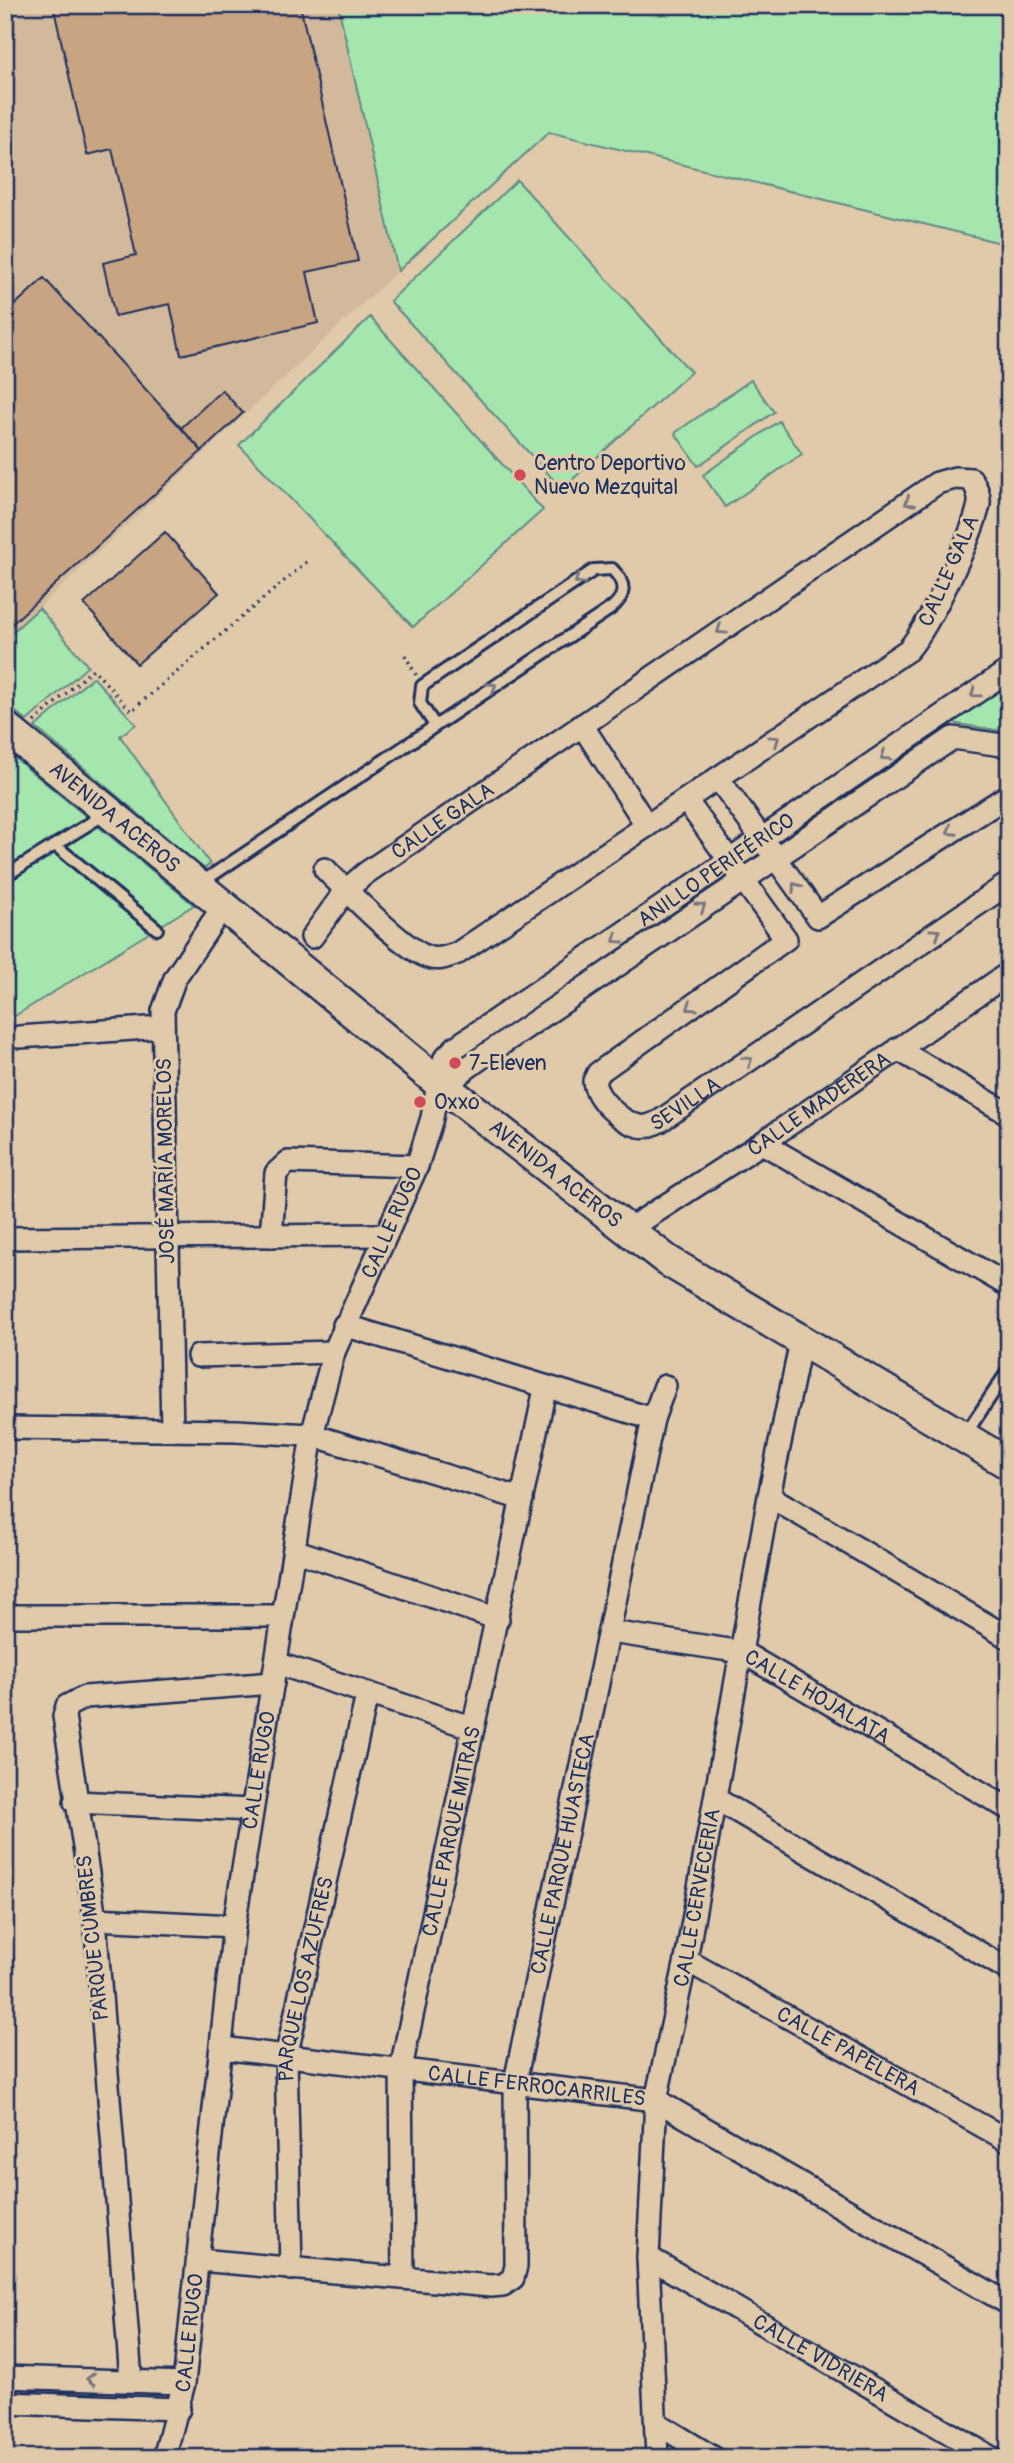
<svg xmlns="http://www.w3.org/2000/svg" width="1014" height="2463" font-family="Pangolin,sans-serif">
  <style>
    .built { fill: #d2b99b }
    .green { fill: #a5e6af; stroke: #608a86; stroke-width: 2 }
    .building { fill: #c8a482; stroke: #1b2f5e; stroke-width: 2 }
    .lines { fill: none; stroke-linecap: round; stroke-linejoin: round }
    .lane-casing { stroke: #1b2f5e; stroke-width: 16 }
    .street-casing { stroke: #1b2f5e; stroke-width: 26 }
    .secondary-casing { stroke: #1b2f5e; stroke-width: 35 }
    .path { stroke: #1b2f5e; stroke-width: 3.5; stroke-dasharray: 2 5; stroke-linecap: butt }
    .lane { stroke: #e1caaa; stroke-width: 10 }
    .street { stroke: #e1caaa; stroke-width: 21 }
    .secondary { stroke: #e1caaa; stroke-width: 30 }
    .oneway { stroke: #747580 }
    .poi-dot { fill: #d1495b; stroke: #e1caaa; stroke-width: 2.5 }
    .labels { text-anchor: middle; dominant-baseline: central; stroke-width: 6; stroke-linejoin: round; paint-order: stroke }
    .poi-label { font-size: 21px; fill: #1b2f5e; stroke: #e1caaa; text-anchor: start }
    .street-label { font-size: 21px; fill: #1b2f5e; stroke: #e1caaa }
  </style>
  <rect width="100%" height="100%" fill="#e1caaa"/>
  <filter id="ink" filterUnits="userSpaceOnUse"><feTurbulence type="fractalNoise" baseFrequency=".0143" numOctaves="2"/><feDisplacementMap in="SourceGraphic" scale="14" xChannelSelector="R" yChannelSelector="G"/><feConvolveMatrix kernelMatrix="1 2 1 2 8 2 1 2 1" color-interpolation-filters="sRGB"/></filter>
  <g filter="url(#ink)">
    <polygon class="built" points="5,5 338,5 398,271 5,639"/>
    <g class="green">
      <polygon points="338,5 1009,5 1009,245 549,132 398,271"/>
      <polygon points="517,180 691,372 562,489 390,301"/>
      <polygon points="370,317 543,510 413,627 239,445"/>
      <polygon points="751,380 774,412 698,466 675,433"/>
      <polygon points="779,421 802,454 725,507 703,475"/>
      <polygon points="39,608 88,666 27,721 5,703 5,639"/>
      <polygon points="1009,676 1009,732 957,724 954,718"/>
      <polygon points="93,677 136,724 120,736 210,864 204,869 35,727"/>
      <polygon points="5,750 194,905 5,1022"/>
    </g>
    <g class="building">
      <polygon points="53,5 300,5 358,261 307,272 318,323 181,355 170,304 115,316 103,263 136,255 112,149 87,155"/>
      <polygon points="44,278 202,451 5,630 5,314"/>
      <polygon points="222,390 243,413 202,451 181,428"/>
      <polygon points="165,532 219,593 137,664 84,604"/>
    </g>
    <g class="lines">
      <g class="lane-casing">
        <g id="lane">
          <polyline points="55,845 157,929"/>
          <polyline points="5,876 105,814"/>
          <path d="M199 884 610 609C626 597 627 584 612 569L594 570 422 686 420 703 434 724"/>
          <polyline points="965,1435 1009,1369"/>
        </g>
      </g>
      <g class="street-casing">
        <g id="street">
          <polyline points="582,725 647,826"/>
          <polyline points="718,778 818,917 1009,795"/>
          <path id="s1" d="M686 800 786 939 598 1073 594 1081C596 1099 621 1122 639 1126 647 1128 653 1124 660 1121L1009 883"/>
          <path id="s2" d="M312 937 346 890 366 873 937 483 955 478 971 479C976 487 980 494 979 504 973 535 929 626 908 650L458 953C449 956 441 960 431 958 407 953 345 889 325 869"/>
          <polyline points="19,1037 162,1027"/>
          <polyline points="897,1049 1009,1114"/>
          <polyline points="438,1098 460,1073 478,1060 953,738 1009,746"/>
          <polyline points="762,1143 1009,1286"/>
          <path id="s3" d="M626 1231 762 1143 1009 973"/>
          <polyline points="271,1236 276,1173 288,1162 417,1166"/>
          <polyline points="5,1238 385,1235"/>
          <polyline points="344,1325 653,1419"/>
          <polyline points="198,1356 334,1352"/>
          <polyline points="5,1428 236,1431 312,1435 522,1499"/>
          <polyline points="172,1430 163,1011 175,978 222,908"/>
          <polyline points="769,1496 1009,1638"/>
          <polyline points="294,1550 498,1619"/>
          <polyline points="5,1616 281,1616"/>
          <path id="s4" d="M611 1632 742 1652 1009 1809"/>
          <polyline points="276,1663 473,1728"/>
          <polyline points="716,1799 1009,1970"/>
          <polyline points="75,1802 252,1810"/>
          <polyline points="95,1919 234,1926"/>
          <path id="s5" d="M686 1960 1009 2141"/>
          <path id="s6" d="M221 2048 656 2100 1009 2304"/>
          <path id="s7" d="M648 2257 992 2458"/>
          <path id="s8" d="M199 2260 491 2286 503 2285 513 2278 516 2266 515 2082 653 1419 665 1386"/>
          <path id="s9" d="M291 2269 286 2057 367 1695"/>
          <path id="s10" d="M403 2278 401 2068 545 1389"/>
          <polyline points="5,2377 184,2383"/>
          <polyline points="131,2380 95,1919 64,1716 67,1706 85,1697 273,1683"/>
          <polyline points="5,2403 179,2409"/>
          <polyline points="656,2423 714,2458"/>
          <path id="s11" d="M164 2458 184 2383 234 1926 312 1435 334 1352 417 1166 432 1118 440 1071 445 1058 456 1047 1009 670"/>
          <path id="s12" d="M657 2458 648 2257 656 2100 686 1960 769 1496 801 1341"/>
        </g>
      </g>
      <g class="secondary-casing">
        <g id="secondary">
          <path id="s13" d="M5 727 439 1083 668 1261 1009 1464"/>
        </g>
      </g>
      <g class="path">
        <polyline points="405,655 416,675"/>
        <polyline points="34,722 93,669 131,711 310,559"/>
      </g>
      <use href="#lane" class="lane"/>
      <use href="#street" class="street"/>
      <use href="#secondary" class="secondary"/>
    </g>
    <defs><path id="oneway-chevron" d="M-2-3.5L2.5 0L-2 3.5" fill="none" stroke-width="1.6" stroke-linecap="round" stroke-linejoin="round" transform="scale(1.75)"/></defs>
    <g class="oneway">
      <use href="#oneway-chevron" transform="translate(909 502) rotate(146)"/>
      <use href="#oneway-chevron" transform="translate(579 580) rotate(146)"/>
      <use href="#oneway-chevron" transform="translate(721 630) rotate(146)"/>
      <use href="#oneway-chevron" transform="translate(492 687) rotate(-33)"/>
      <use href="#oneway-chevron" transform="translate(975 693) rotate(144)"/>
      <use href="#oneway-chevron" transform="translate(775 740) rotate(-34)"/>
      <use href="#oneway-chevron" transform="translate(885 756) rotate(146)"/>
      <use href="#oneway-chevron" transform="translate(951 831) rotate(147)"/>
      <use href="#oneway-chevron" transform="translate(796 887) rotate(-125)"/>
      <use href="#oneway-chevron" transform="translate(701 907) rotate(-35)"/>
      <use href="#oneway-chevron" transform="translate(936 933) rotate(-34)"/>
      <use href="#oneway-chevron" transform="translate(617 939) rotate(146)"/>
      <use href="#oneway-chevron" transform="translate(691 1007) rotate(145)"/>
      <use href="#oneway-chevron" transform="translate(748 1061) rotate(-34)"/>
      <use href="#oneway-chevron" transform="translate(91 2379) rotate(-179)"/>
    </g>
  </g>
  <g class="poi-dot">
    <circle cx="520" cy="475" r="7"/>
    <circle cx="455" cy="1063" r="7"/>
    <circle cx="420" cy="1102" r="7"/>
  </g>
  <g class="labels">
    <g class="poi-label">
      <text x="534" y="463">Centro Deportivo<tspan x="534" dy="24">Nuevo Mezquital</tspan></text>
      <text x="469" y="1063">7-Eleven</text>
      <text x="434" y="1102">Oxxo</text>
    </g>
    <g class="street-label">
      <text transform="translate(949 571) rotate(-66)">CALLE GALA</text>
      <text stroke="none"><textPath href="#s13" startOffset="142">AVENIDA ACEROS</textPath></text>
      <text stroke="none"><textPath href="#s2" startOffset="177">CALLE GALA</textPath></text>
      <text stroke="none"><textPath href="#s11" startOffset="1766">ANILLO PERIFÉRICO</textPath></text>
      <text stroke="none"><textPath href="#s1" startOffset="530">SEVILLA</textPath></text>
      <text stroke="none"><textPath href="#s3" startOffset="231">CALLE MADERERA</textPath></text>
      <text transform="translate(166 1161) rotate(-91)">JOSÉ MARÍA MORELOS</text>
      <text stroke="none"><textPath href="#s13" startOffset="709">AVENIDA ACEROS</textPath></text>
      <text stroke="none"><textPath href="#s11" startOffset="1262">CALLE RUGO</textPath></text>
      <text stroke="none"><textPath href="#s4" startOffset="220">CALLE HOJALATA</textPath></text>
      <text stroke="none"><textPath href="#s11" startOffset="695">CALLE RUGO</textPath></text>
      <text stroke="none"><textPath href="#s10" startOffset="452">CALLE PARQUE MITRAS</textPath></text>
      <text stroke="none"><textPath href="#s8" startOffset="747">CALLE PARQUE HUASTECA</textPath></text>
      <text stroke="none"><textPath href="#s12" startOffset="565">CALLE CERVECERÍA</textPath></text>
      <text transform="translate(93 1938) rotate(-96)">PARQUE CUMBRES</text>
      <text stroke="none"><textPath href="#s9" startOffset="292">PARQUE LOS AZUFRES</textPath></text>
      <text stroke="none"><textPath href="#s5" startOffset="186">CALLE PAPELERA</textPath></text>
      <text stroke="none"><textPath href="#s6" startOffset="318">CALLE FERROCARRILES</textPath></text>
      <text stroke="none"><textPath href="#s11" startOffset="128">CALLE RUGO</textPath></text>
      <text stroke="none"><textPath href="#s7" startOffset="200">CALLE VIDRIERA</textPath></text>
    </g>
  </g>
  <rect width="1014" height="2463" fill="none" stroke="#e1caaa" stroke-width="28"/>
  <rect x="14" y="14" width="986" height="2435" fill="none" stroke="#1b2f5e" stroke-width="2.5" filter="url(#ink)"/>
</svg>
